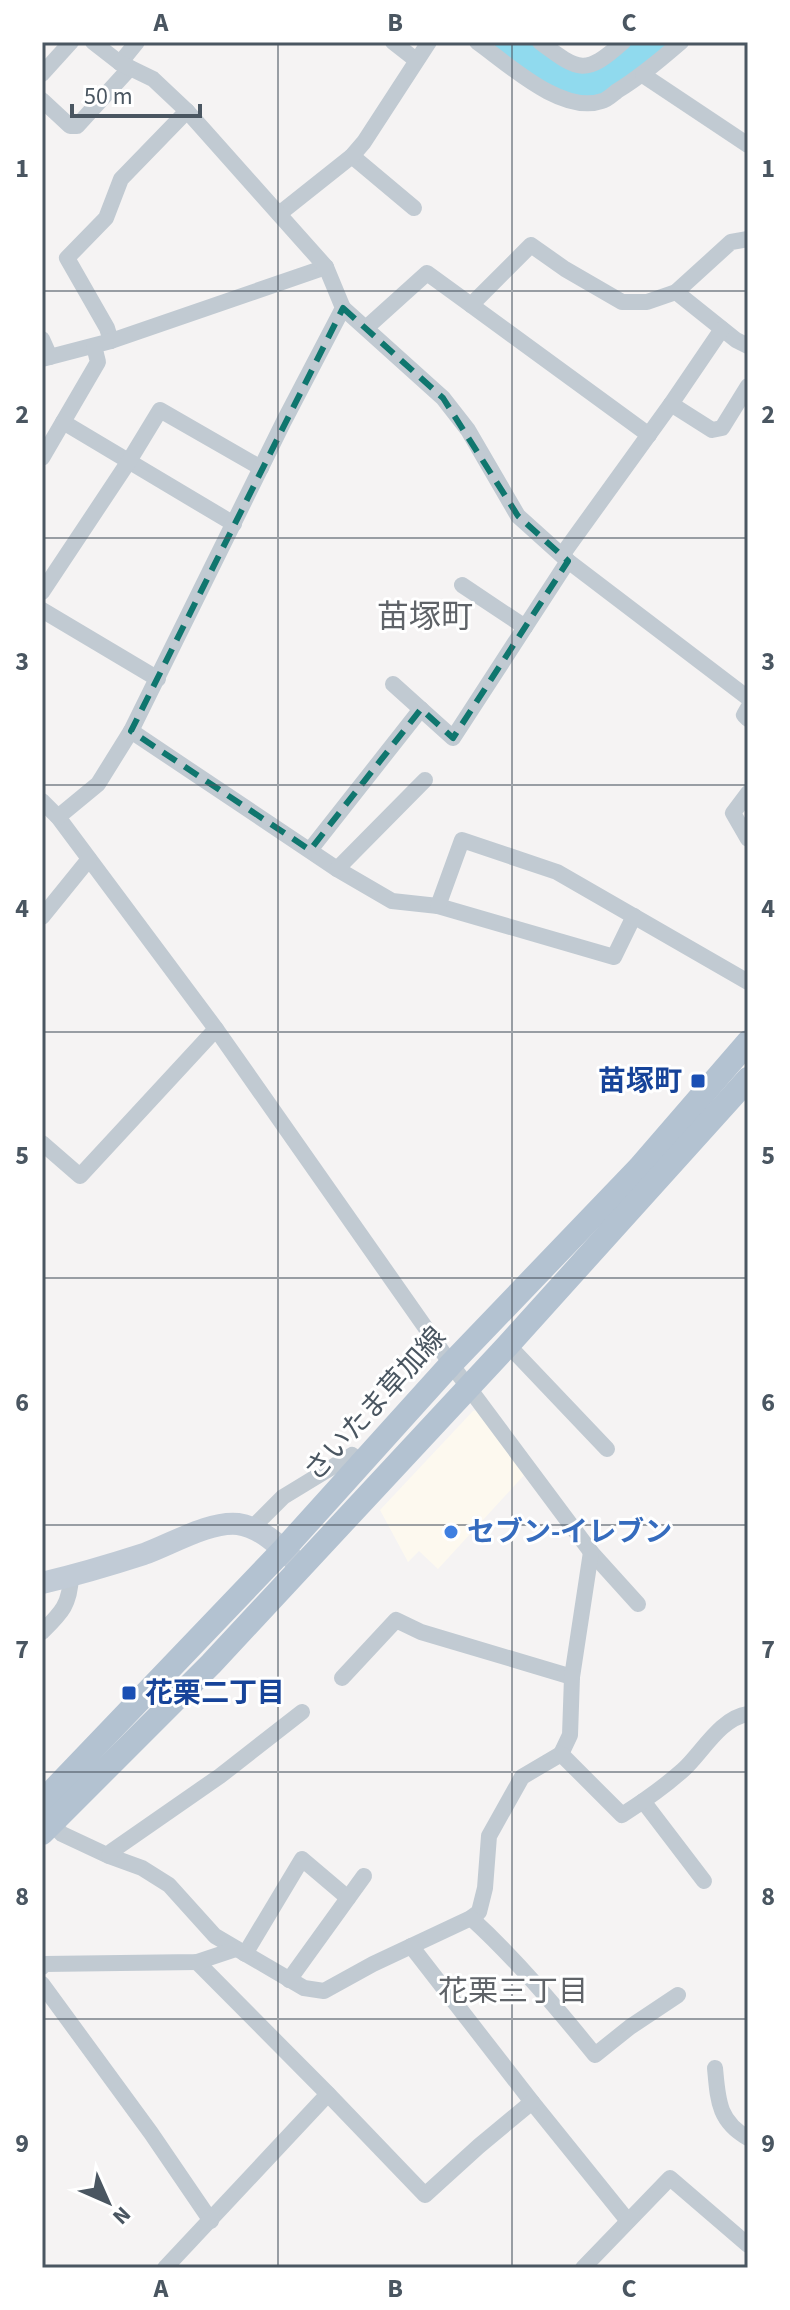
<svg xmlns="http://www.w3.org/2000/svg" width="790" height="2310" font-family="'Source Sans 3','Noto Sans JP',sans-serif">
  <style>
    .commercial { fill: #fdf9ef }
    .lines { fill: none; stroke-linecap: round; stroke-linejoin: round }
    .river { stroke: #90daee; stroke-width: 30 }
    .street { stroke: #c1cad2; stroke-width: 16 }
    .secondary { stroke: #c1cbd6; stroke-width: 22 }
    .primary { stroke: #b3c2d1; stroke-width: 24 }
    .marked { fill: none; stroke: #0f766e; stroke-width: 6; stroke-dasharray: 16 10; stroke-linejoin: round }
    .grid { fill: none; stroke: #4a5661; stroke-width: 2; stroke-opacity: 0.55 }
    .transit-dot { fill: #1a4fb4; stroke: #fff; stroke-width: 3 }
    .shop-dot { fill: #3f7fe0; stroke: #fff; stroke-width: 3 }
    .labels { text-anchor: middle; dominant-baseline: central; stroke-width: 6; stroke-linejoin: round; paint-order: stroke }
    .transit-label { font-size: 28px; font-weight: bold; fill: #164399; stroke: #fff; text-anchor: end }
    .street-label { font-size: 28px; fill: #4a5661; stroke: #fff }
    .shop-label { font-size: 28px; font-weight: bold; fill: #366cbe; stroke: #fff; text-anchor: start }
    .neighbourhood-label { font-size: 30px; fill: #5f6368; stroke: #fff }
    .quarter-label { font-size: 32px; fill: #5f6368; stroke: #fff }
    .neatline { fill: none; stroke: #4a5661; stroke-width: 3 }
    .grid-label { font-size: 26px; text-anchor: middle; font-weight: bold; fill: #4a5661 }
  </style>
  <rect width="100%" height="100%" fill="#f5f3f3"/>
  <polygon class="commercial" points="479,1410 526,1473 438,1569 419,1551 408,1562 380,1510 473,1411"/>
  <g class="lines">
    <path class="river" d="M509 42C526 54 554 80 572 86 600 95 634 58 653 42"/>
    <g class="street">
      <polyline points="393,42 416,60"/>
      <path d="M477 42C508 64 562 115 602 101 607 100 613 94 617 91 640 77 660 60 681 42"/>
      <path d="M540 42C579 71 585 76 623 42"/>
      <polyline points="120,63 137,42"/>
      <polyline points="42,74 71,42"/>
      <polyline points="643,75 748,145"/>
      <polyline points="42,100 70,126 77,126 130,68"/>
      <polyline points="352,156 414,208"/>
      <polyline points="279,214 352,156 364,142 429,42"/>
      <polyline points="676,292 736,340 748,346"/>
      <polyline points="471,305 649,435"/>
      <polyline points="343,308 443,398 468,430 518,516 568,561 748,698"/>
      <polyline points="366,328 427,273 471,305 531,245 565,269 622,302 647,302 676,292 731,242 748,239"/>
      <polyline points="42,339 50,357"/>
      <polyline points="111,341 107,328 67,258 106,218 121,179 187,111"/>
      <polyline points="42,359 111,341 326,267"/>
      <polyline points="671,404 712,430 722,428 748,386"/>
      <polyline points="63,422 234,524"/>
      <polyline points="42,458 98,362 94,346"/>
      <polyline points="562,555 671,404 722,329"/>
      <polyline points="462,585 525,627"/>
      <polyline points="42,592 129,461 160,410 261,468"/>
      <polyline points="42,610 158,679"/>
      <polyline points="393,684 453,738 568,561"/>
      <polyline points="748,708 744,715 748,719"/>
      <polyline points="131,731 337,869 392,901 438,906 614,957 634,916"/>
      <polyline points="748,793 733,813 748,839"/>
      <polyline points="42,801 58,817 216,1029 451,1364 591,1552 638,1604"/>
      <polyline points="58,817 98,784 131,731 284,421 343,308 326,267 187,111 153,79 120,63 93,42"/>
      <polyline points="310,850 421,709"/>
      <polyline points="337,869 425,780"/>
      <polyline points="438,906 462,840 557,872 748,982"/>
      <polyline points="42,917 89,859"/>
      <polyline points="42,1143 80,1176 216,1029"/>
      <polyline points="508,1345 607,1449"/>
      <polyline points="252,1528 283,1497 352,1455 363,1464"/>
      <path d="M42 1632C61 1613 70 1605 71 1576"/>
      <polyline points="342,1678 396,1620 421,1632 572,1677"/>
      <polyline points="561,1754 570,1735 572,1677 591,1552"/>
      <polyline points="643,1801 704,1881"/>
      <path d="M51 1823 62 1834 109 1856 142 1868 169 1885 215 1936 304 1988 324 1991 373 1964 471 1918 479 1912 485 1888 489 1836 522 1777 561 1754 622 1815C644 1801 664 1787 683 1770 702 1753 720 1718 748 1714"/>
      <polyline points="109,1856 112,1851 220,1776 302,1712"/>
      <path d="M471 1918C516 1959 556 2007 595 2055L630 2027 678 1995"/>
      <polyline points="411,1946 532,2102 628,2221"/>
      <polyline points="245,1954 302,1859 348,1898"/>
      <polyline points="197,1962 328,2094 425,2195 479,2146 532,2102"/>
      <polyline points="42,1967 44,1964 197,1962 236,1949"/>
      <polyline points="289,1980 364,1876"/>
      <polyline points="42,1984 151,2133 211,2221"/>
      <path d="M715 2068C718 2100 718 2121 748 2138"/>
      <polyline points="165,2268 328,2094"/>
      <polyline points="583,2268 670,2178 748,2245"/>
    </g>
    <path class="secondary" d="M42 1583C76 1575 110 1565 144 1554 172 1544 209 1521 238 1524 260 1527 280 1546 295 1561"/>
    <g class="primary">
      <polyline points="42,1802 284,1549 451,1364 639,1168 748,1042"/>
      <polyline points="42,1833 211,1664 508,1345 748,1079"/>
    </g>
  </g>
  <path class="marked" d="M343 308 443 398 518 516 568 561 453 738 421 709 310 850 131 731Z"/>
  <path class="grid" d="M278 42V2268M512 42V2268M42 291H748M42 538H748M42 785H748M42 1032H748M42 1278H748M42 1525H748M42 1772H748M42 2019H748"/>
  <g class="transit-dot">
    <rect x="690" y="1073" width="16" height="16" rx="4"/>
    <rect x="121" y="1685" width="16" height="16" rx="4"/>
  </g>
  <circle class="shop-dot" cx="451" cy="1532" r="8"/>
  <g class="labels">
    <g class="transit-label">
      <text x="682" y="1081">苗塚町</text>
      <text x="145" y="1693" text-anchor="start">花栗二丁目</text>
    </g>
    <g class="street-label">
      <text transform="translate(375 1404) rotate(-48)">さいたま草加線</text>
    </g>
    <g class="shop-label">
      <text x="467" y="1532">セブン-イレブン</text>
    </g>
    <g class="neighbourhood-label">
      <text x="513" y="1991">花栗三丁目</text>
    </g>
    <g class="quarter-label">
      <text x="425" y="617">苗塚町</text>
    </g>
  </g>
  <rect width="790" height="2310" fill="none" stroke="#ffffff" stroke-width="88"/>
  <g transform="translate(108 2202) rotate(135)" stroke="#ffffff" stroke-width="6" paint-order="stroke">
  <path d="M0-6L14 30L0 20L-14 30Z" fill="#4a5661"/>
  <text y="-12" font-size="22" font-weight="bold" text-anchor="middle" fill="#4a5661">N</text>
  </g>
  <path d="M72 104v12h128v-12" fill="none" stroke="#4a5661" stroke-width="4"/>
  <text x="84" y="104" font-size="24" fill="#4a5661" stroke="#ffffff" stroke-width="6" paint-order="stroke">50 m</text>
  <rect x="44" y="44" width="702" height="2222" class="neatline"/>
  <g class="grid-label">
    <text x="161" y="31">A</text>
    <text x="395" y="31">B</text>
    <text x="629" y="31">C</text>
    <text x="22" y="177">1</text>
    <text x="768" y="177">1</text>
    <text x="22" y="423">2</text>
    <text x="768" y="423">2</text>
    <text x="22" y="670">3</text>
    <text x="768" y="670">3</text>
    <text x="22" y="917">4</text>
    <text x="768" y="917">4</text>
    <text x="22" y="1164">5</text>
    <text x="768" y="1164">5</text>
    <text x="22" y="1411">6</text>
    <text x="768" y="1411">6</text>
    <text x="22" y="1658">7</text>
    <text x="768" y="1658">7</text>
    <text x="22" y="1905">8</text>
    <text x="768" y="1905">8</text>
    <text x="22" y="2152">9</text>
    <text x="768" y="2152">9</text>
    <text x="161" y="2297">A</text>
    <text x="395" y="2297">B</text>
    <text x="629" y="2297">C</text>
  </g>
</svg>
